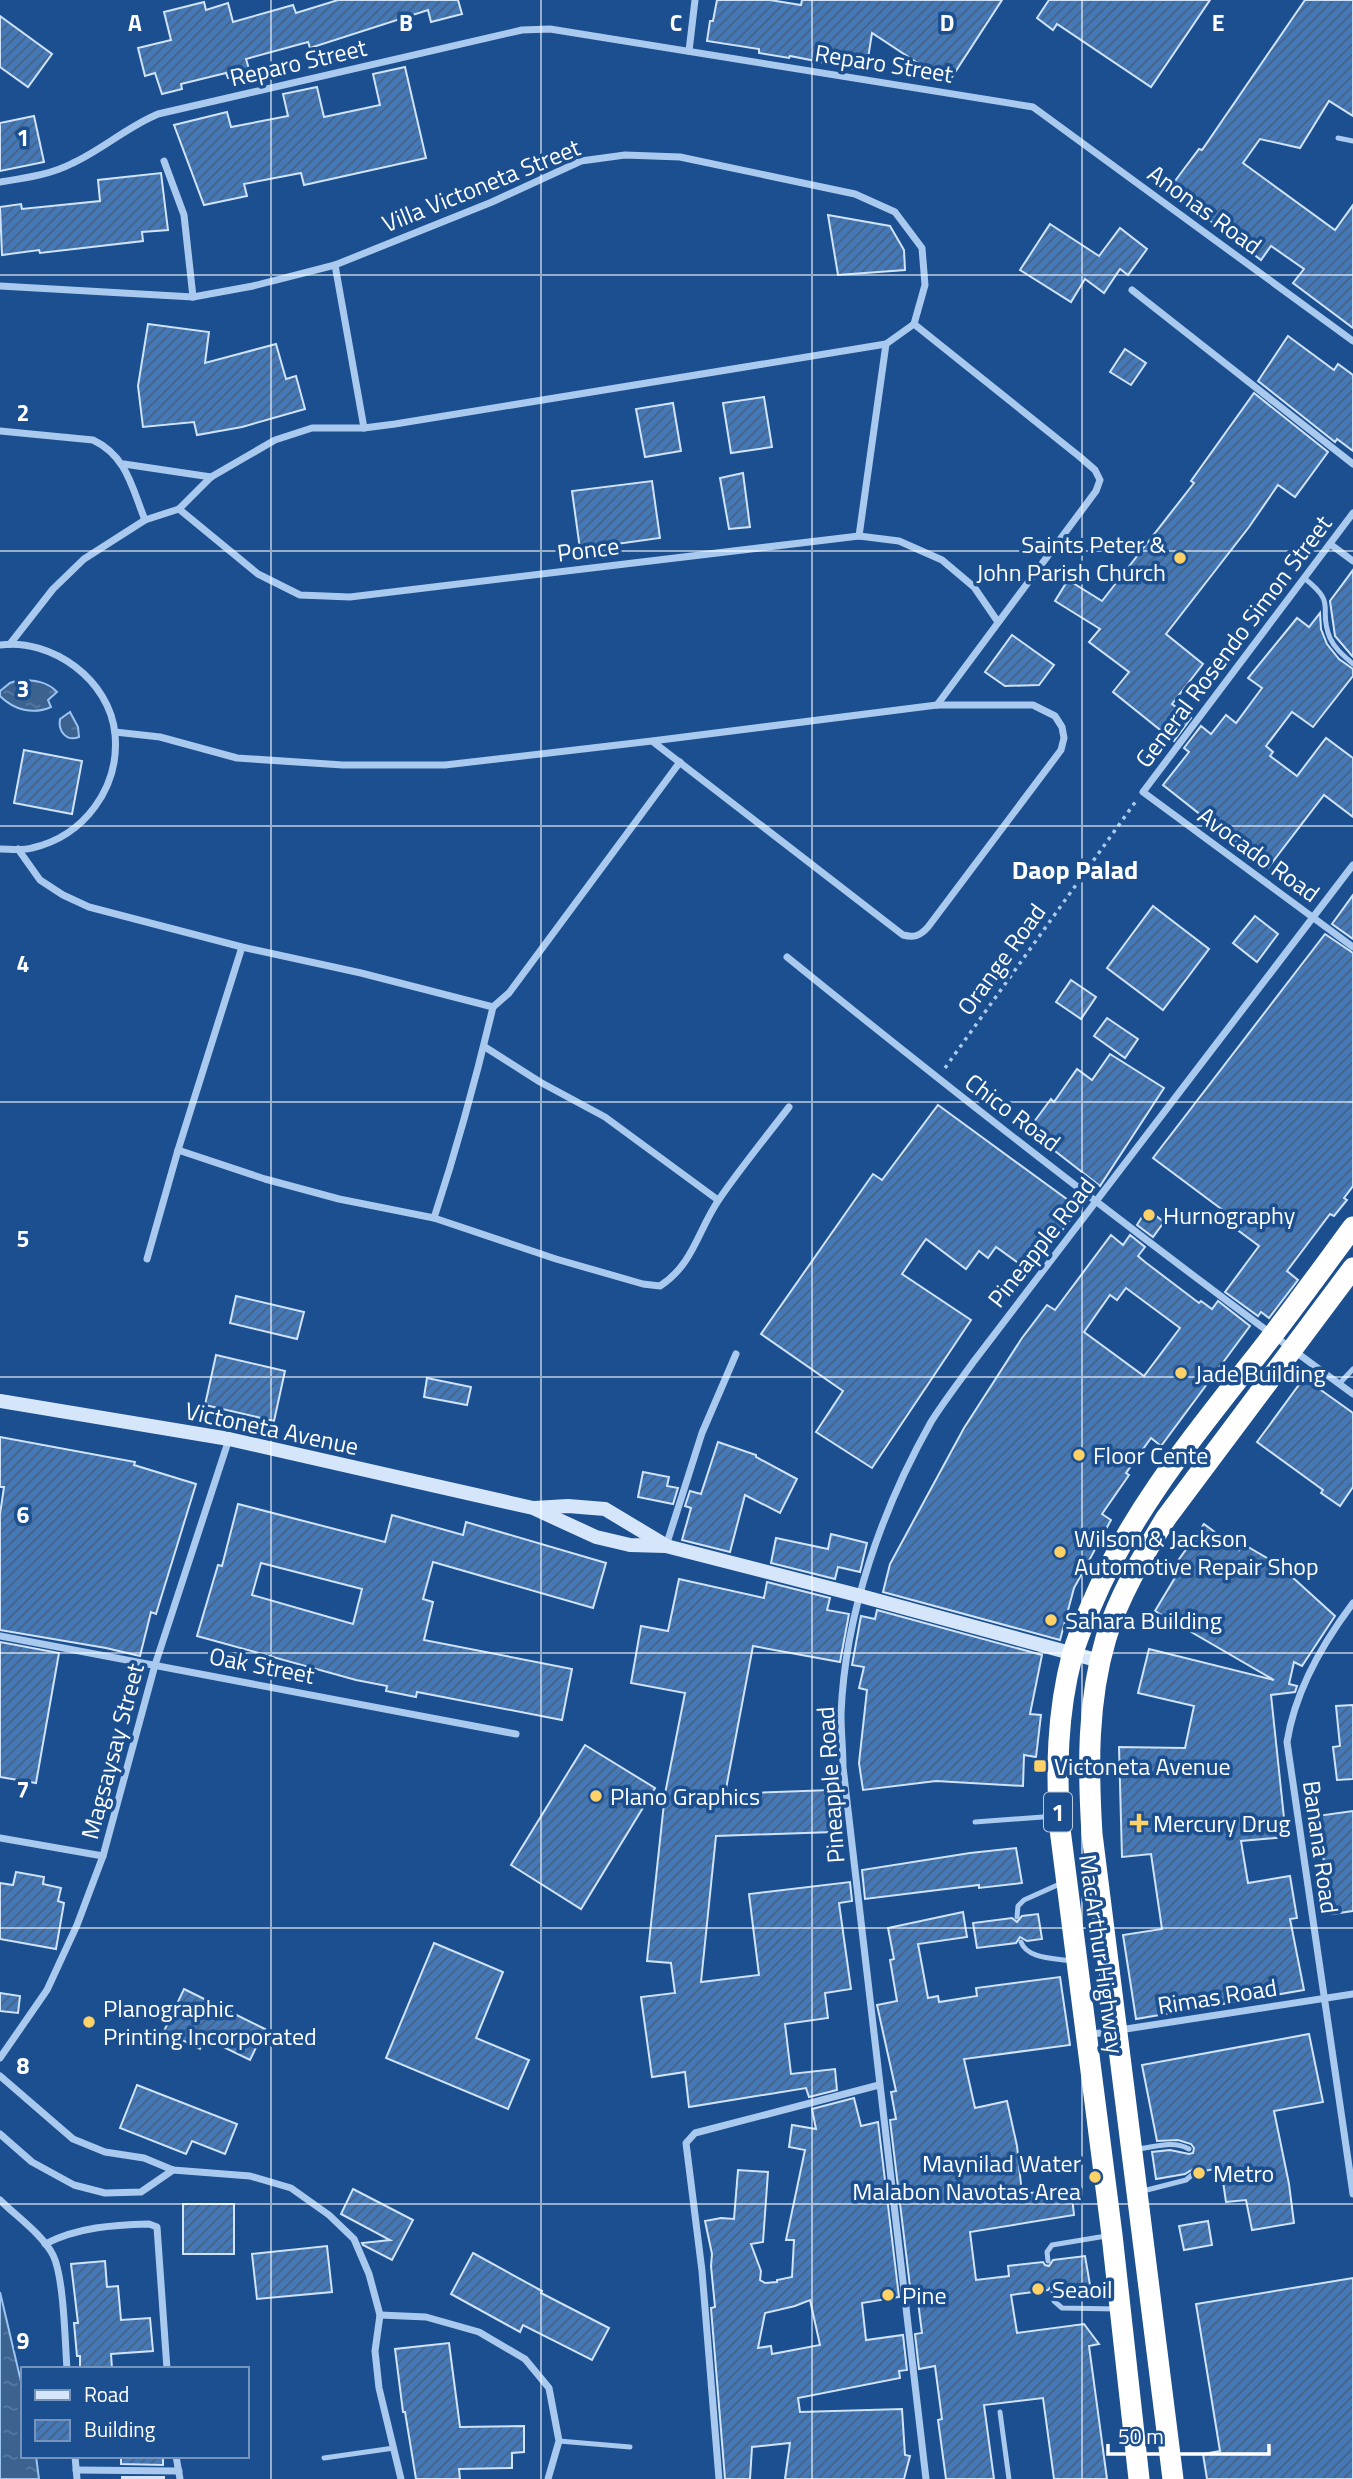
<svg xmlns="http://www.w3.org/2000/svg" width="1353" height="2479" font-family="'Titillium Web',sans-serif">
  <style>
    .water { fill: url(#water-ripples); stroke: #9cc4f0; stroke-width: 2 }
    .building { fill: url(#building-hatch); stroke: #cfe3fa; stroke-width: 2; fill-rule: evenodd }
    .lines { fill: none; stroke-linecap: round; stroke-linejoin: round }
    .path { stroke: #a9c9ee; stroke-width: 3.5; stroke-dasharray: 3.5 5; stroke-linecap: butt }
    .lane { stroke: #a9c9ee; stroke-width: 5 }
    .street { stroke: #a9c9ee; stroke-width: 7 }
    .secondary { stroke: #d6e6fa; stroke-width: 14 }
    .highway { stroke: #fff; stroke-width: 21 }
    .grid { fill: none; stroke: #fff; stroke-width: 2; stroke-opacity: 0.55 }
    .poi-dot { fill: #ffd166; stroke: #1b4f8f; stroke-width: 2.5 }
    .labels { text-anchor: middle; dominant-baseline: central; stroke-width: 7; stroke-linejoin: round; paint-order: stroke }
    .shield { fill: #1b4f8f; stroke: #bbcadd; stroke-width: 2 }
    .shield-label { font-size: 23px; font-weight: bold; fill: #fff }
    .street-label { font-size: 24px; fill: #fff; stroke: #1b4f8f }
    .poi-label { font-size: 24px; fill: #fff; stroke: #1b4f8f; text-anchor: start }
    .neighbourhood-label { font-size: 26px; font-weight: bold; fill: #fff; stroke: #1b4f8f }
    .grid-label { font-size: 23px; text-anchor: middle; font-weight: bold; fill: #fff; stroke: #1b4f8f; stroke-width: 7; stroke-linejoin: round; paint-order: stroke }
  </style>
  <defs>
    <pattern id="water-ripples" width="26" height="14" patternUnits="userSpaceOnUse" patternTransform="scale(1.75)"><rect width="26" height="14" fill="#3c6290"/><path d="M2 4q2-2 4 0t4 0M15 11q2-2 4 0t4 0" fill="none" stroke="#597aa1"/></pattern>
    <pattern id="building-hatch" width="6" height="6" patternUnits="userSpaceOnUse" patternTransform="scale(1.75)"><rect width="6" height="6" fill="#4478b7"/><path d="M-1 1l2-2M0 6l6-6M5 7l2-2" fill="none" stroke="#486282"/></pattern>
  </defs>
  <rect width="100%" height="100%" fill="#1b4f8f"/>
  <g class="water">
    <path d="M19 680C33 680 47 681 57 692L48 700 51 707C33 715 14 710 0 696V691L10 683Z"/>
    <path d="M70 712 78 727 79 737C66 742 58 731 60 719Z"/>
    <polygon points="0,2292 23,2390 23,2456 36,2456 39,2479 0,2479"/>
  </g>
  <g class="building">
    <polygon points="338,0 458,0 462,14 431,22 428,10 310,48 308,42 246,59 250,72 228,78 226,73 181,84 182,89 162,94 155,73 145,76 138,48 171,40 164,12 204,2 206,10 228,3 233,22 293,5 296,13"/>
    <polygon points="717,0 770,0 801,5 802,0 1002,0 948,83 872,33 866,71 790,56 789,58 759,53 759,49 707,41 710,21 713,21"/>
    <polygon points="1049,0 1210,0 1151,87 1057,24 1053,30 1037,18"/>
    <polygon points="1305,0 1353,0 1353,116 1329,101 1300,148 1260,139 1243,163 1335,230 1353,205 1353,328 1293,283 1304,269 1271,246 1261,260 1169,189 1199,149 1202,150"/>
    <polygon points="0,16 52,54 28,87 0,67"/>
    <polygon points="405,67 426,158 304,185 301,173 244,184 247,196 204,205 174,125 227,112 231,127 288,116 283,94 317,87 324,117 380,105 373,74"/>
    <polygon points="34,116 44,162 0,171 0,123"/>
    <polygon points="161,173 168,230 142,232 143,241 40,253 39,250 2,255 0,207 21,204 22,209 100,201 98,180"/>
    <polygon points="828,215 890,226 904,250 905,270 838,275"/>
    <polygon points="1050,224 1099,256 1120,228 1147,249 1128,275 1120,269 1104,293 1085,279 1071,302 1020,270"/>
    <polygon points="148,324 209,332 205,363 276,344 286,379 296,376 305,409 242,427 197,435 194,422 143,427 138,386"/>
    <polygon points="1288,336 1334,370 1338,364 1353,375 1353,451 1337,439 1335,442 1258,381"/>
    <polygon points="1125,349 1146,363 1131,385 1110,372"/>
    <polygon points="1254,393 1328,452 1295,497 1278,485 1249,527 1166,634 1203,664 1172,704 1191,718 1174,741 1113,692 1129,672 1089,642 1100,629 1055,601 1068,580 1102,601 1194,483 1191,481"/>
    <polygon points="764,397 772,447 731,453 723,403"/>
    <polygon points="673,403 681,451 645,457 636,409"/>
    <polygon points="743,473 750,527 729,529 720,478"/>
    <polygon points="652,481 660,538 580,549 572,491"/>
    <polygon points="1353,570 1353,657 1335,636 1330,601"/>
    <polygon points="1320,613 1321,629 1327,644 1339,659 1353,669 1353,676 1313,727 1292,712 1266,746 1273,752 1270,756 1297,776 1326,738 1353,758 1353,817 1324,795 1268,868 1163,785 1189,752 1184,748 1201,726 1211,734 1226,715 1236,723 1262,688 1248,678 1297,618 1309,627"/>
    <polygon points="1012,635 1054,665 1039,685 1005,686 985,672"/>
    <polygon points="24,750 82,761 72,814 14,803"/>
    <polygon points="1353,895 1353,939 1332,924"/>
    <polygon points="1153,906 1209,949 1163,1010 1107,968"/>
    <polygon points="1255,916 1278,934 1257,962 1233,943"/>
    <polygon points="1325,934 1353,953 1353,1186 1344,1198 1347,1200 1334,1216 1330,1214 1287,1271 1298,1280 1269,1318 1261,1312 1258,1316 1225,1292 1259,1246 1224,1220 1228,1214 1153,1158"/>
    <polygon points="1071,980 1096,997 1081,1019 1056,1002"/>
    <polygon points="1107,1018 1138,1039 1125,1058 1094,1036"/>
    <polygon points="1110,1054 1164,1088 1100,1186 1028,1130 1051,1099 1054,1102 1077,1069 1092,1080"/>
    <polygon points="938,1105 1079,1208 1031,1272 996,1247 988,1258 979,1251 966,1269 926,1239 902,1274 971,1320 872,1468 816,1432 843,1391 761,1334 873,1174 882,1180"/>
    <polygon points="1147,1209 1164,1222 1153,1237 1137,1225"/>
    <path d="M1111 1235 1123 1245 1130 1235 1145 1247 1138 1256 1145 1262 1199 1303 1201 1301 1212 1309 1218 1301 1250 1326 1161 1446 1151 1438 1126 1473 1129 1475 1102 1514 1111 1520 1074 1588 1060 1640 883 1592 890 1564 964 1428 1022 1338 1047 1305 1055 1310ZM1126 1288 1180 1328 1144 1376 1084 1332 1110 1295 1117 1300Z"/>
    <polygon points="236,1296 304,1312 297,1339 230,1323"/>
    <polygon points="216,1355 285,1371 274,1421 205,1405"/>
    <polygon points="427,1378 471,1387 467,1405 424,1397"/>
    <polygon points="1304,1378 1353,1413 1353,1487 1340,1506 1321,1493 1323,1490 1257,1442"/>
    <polygon points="0,1437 135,1462 134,1465 196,1484 156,1614 151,1612 140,1656 106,1648 0,1630 0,1514 4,1487 0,1487"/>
    <polygon points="718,1442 756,1455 756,1457 797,1479 780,1513 745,1495 730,1552 682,1540 691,1508 685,1506 690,1491 701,1494"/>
    <polygon points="643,1472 669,1477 667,1486 678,1488 673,1504 638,1497"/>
    <path d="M238 1504 385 1542 392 1515 463 1535 466 1522 606 1563 593 1608 433 1562 423 1599 433 1602 424 1640 572 1669 562 1720 417 1692 416 1697 386 1691 387 1686 356 1680 197 1636 218 1565 222 1566ZM261 1563 362 1589 353 1624 252 1595Z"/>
    <polygon points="1204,1524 1239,1550 1243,1544 1279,1565 1335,1616 1302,1666 1294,1662 1289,1684 1297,1686 1295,1692 1271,1695 1286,1837 1241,1841 1248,1883 1290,1876 1297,1918 1290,1919 1304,1990 1136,2019 1123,1935 1162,1929 1151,1854 1122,1857 1119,1747 1185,1748 1194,1706 1138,1693 1149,1649 1274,1680 1155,1611 1176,1576 1170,1572"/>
    <polygon points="831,1534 867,1543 860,1572 838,1567 835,1579 771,1563 776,1538 828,1549"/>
    <polygon points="679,1579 764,1598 767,1582 830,1598 827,1610 849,1614 840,1662 753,1646 725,1794 831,1790 833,1832 716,1836 701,1982 759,1975 749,1894 850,1882 852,1901 839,1903 851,1989 825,1993 828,2018 785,2024 791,2074 835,2069 837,2090 809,2097 806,2088 689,2107 685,2072 652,2077 641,1997 675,1993 671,1963 647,1961 665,1794 685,1693 631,1683 641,1626 668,1631"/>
    <polygon points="877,1610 1042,1655 1030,1714 1041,1715 1036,1757 1024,1755 1023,1786 936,1781 863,1790 859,1763 867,1690 859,1688 864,1667 852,1665 861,1616 875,1619"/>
    <polygon points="0,1642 59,1653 36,1783 0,1777"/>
    <polygon points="1353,1705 1353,1779 1337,1780 1333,1747 1340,1746 1336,1706"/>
    <polygon points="585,1745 655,1788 581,1909 511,1865"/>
    <polygon points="1353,1811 1353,1911 1332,1914 1317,1816"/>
    <polygon points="1016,1848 1022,1883 979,1888 979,1885 865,1899 862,1870 970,1853"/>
    <polygon points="16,1872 44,1877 43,1884 61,1888 58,1901 64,1903 56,1949 0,1939 0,1883 13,1885"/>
    <polygon points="963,1912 967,1937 918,1944 928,1998 938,1996 939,2002 977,1996 976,1988 1060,1977 1070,2045 964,2059 975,2108 1007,2101 1017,2146 1022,2194 1071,2188 1074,2215 970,2232 976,2280 1009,2276 1008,2266 1043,2262 1045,2265 1049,2266 1053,2260 1085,2256 1090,2285 1058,2289 1052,2285 1048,2290 1011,2295 1017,2333 1084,2324 1099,2344 1089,2346 1107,2479 1054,2479 1043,2398 984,2405 994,2479 946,2479 938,2420 942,2419 935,2366 919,2369 915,2334 922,2333 917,2294 911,2295 890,2120 896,2119 891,2092 896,2091 877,2005 897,2001 890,1960 894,1959 888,1928"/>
    <polygon points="1038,1914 1042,1939 1027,1941 1020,1937 1016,1943 977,1948 973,1923 1012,1918 1017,1922 1022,1916"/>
    <polygon points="434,1943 503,1972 476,2038 529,2060 508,2109 386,2058"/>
    <polygon points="184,1989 265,2029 250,2060 205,2038 200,2049 164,2031"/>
    <polygon points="0,1993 20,1996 18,2013 0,2011"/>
    <polygon points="1309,2034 1323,2102 1274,2111 1289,2184 1294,2223 1252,2230 1246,2200 1226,2202 1221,2168 1198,2172 1193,2169 1185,2174 1156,2179 1152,2152 1170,2150 1189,2154 1193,2153 1194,2148 1191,2144 1178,2140 1157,2141 1142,2065"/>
    <polygon points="137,2085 237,2124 225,2154 192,2141 186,2154 120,2128"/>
    <path d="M854 2098 861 2126 878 2122 899 2297 862 2303 866 2340 903 2335 907 2370 899 2371 900 2378 798 2398 800 2412 902 2409 905 2455 910 2456 904 2479H785L790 2443 752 2447 750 2479H725L711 2308 715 2307 711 2266 712 2254 705 2221 721 2218 734 2219 738 2170 768 2172 763 2242 751 2244 761 2271 760 2280 765 2283 777 2282V2280L792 2277 794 2240H786L805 2150 789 2147 792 2125 816 2129 812 2109ZM810 2300 820 2345 772 2354 771 2346 758 2348 765 2313 795 2306Z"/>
    <polygon points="353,2189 413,2220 392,2260 363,2245 362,2243 390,2240 341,2214"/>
    <rect x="183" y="2204" width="51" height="50"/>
    <polygon points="1208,2221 1212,2245 1184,2250 1179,2226"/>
    <polygon points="327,2246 332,2292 257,2299 252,2254"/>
    <polygon points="473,2253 542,2291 541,2293 609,2328 592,2360 523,2325 520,2332 451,2294"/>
    <polygon points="105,2261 107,2287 118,2286 121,2320 150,2318 153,2351 111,2354 112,2369 80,2369 80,2356 77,2356 74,2323 78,2323 71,2264"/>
    <polygon points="1353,2278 1353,2479 1207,2479 1203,2454 1220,2451 1196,2304"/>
    <polygon points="449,2343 460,2427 524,2426 524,2452 512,2453 512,2468 459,2469 460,2479 416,2479 405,2412 403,2412 395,2349"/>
    <polygon points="121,2456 163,2456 163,2465 121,2464"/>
    <rect x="122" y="2477" width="42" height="2"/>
  </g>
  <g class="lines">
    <polyline class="path" points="945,1068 1136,801"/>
    <g class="lane">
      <polyline points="1338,138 1353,141"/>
      <path d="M1304 578C1339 605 1317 607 1330 638 1335 649 1344 656 1353 664"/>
      <polyline points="1339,1384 1353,1369"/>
      <polyline points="975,1822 1056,1816"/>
      <polyline points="1017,1917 1018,1906 1024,1900 1062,1883"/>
      <path d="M1021 1942C1027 1959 1055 1958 1071 1961"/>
      <path d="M1138 2149C1155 2147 1173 2140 1189 2149"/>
      <polyline points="1143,2191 1186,2180 1193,2174"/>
      <polyline points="1048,2261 1047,2252 1052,2245 1106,2236"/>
      <polyline points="1053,2290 1054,2301 1062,2308 1117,2309"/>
      <polyline points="1000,2412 1009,2479"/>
      <polyline points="559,2441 630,2447"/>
      <polyline points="324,2458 394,2448"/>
    </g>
    <g class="street">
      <polyline points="689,51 695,0"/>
      <polyline points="164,161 184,215 193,297"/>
      <path d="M0 182C25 178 50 175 73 163 103 149 127 127 158 114L522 30 550 29 1033 107 1353 341"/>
      <polyline points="335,265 364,428"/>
      <polyline points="0,286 193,297 253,286 335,265 492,202 581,161 625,155 680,157 855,194 895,212 922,248 925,285 914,324"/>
      <polyline points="1132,290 1353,464"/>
      <polyline points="914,324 1080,457 1095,470 1100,480 1096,491 937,705"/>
      <path d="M0 431 93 440C127 456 132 488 145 520"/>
      <polyline points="124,464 211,477"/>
      <polyline points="179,509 258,574 300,595 350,597 859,536 899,541 942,560 974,587 998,622"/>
      <polyline points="1353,513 1143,792 1353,947"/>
      <polyline points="859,536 886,344"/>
      <polyline points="1330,544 1353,561"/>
      <polyline points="10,644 53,589 84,559 145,520 179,509 211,477 275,440 312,428 364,428 395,424 886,344 914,324"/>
      <path d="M0 645C52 638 110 680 115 734 120 788 84 836 32 848 22 851 10 849 0 849"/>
      <path d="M115 732 160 737 237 758 343 765H445L652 741 937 705H1033L1055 716 1062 727 1064 738 1061 750 928 927C920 936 914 938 903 935L652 741"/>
      <path d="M18 849 40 880 63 895 89 907 242 947 361 973 493 1007C476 1079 457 1148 434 1218"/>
      <path d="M787 957C972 1107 1161 1254 1353 1394"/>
      <polyline points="493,1007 509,993 680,762"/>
      <polyline points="485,1047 540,1082 605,1117 718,1200"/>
      <path d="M178 1150 265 1179 339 1199 434 1218 556 1259 643 1284 660 1286C694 1264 698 1229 720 1198 742 1166 766 1137 789 1107"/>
      <polyline points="147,1259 178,1150 242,947"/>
      <polyline points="666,1546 702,1433 736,1354"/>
      <path d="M1353 1603C1322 1644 1295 1691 1287 1742L1353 2194"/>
      <polyline points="0,1636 516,1734"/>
      <polyline points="0,1838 103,1856"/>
      <polyline points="1087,2035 1353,1994"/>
      <polyline points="0,2058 47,1990 77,1925 103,1856 155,1665 229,1439"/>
      <polyline points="0,2076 73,2139 105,2152 144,2158 173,2170 250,2176 291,2188 329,2215 354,2239 369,2274 380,2315 375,2351 379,2388 401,2479"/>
      <polyline points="0,2134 32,2162 74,2185 105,2193 141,2192 173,2170"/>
      <path d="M0 2200C17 2217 42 2234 53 2255 64 2277 65 2342 67 2369"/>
      <path d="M45 2244C78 2227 113 2225 149 2224L157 2227 167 2369"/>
      <polyline points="380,2315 426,2317 479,2332 525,2359 549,2388 559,2441 548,2479"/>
      <polyline points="75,2456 77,2479"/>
      <polyline points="176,2456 180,2479"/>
      <polyline points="76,2470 179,2471"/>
      <polyline points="719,2479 702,2271 686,2143 695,2133 879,2085"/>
      <path d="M926 2479 843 1767C843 1750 841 1732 841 1714 845 1613 882 1509 931 1422 944 1401 960 1381 974 1361L1353 865"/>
    </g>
    <g class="secondary">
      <polyline points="0,1401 229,1439 533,1508 596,1537 630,1545 666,1546 861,1596 1100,1661"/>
      <polyline points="534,1508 568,1506 605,1509 665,1545"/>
    </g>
    <g class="highway">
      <path d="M1139 2479 1112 2235 1060 1829C1056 1770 1057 1714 1072 1656 1077 1639 1084 1622 1091 1606 1129 1515 1191 1439 1251 1363 1286 1319 1319 1273 1353 1227"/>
      <path d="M1173 2479 1092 1834C1088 1768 1087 1702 1106 1638 1119 1595 1143 1556 1166 1518L1353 1268"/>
    </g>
  </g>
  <path class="grid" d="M271 0V2479M541 0V2479M812 0V2479M1082 0V2479M0 275H1353M0 551H1353M0 826H1353M0 1102H1353M0 1377H1353M0 1653H1353M0 1928H1353M0 2204H1353"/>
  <g class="poi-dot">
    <circle cx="1180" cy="558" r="7"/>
    <circle cx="1149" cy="1215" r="7"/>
    <circle cx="1181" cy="1373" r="7"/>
    <circle cx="1079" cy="1455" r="7"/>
    <circle cx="1060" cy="1552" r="7"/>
    <circle cx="1051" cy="1620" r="7"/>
    <rect x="1033" y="1759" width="14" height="14" rx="3.5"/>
    <circle cx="596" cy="1796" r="7"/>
    <path d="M1135.5 1812.5h7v7h7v7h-7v7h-7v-7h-7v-7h7z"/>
    <circle cx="89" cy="2022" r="7"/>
    <circle cx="1199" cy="2173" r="7"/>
    <circle cx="1095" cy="2177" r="7"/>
    <circle cx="1038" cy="2289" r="7"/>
    <circle cx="888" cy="2295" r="7"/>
  </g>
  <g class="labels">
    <rect class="shield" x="1044" y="1792.5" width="28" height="39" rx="5"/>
    <g class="shield-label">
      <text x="1058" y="1812">1</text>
    </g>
    <g class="street-label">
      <text transform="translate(298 62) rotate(-13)">Reparo Street</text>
      <text transform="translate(884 63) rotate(9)">Reparo Street</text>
      <text transform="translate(481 185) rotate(-22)">Villa Victoneta Street</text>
      <text transform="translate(1205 209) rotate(36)">Anonas Road</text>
      <text transform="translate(588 549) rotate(-7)">Ponce</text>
      <text transform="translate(1233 641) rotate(-53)">General Rosendo Simon Street</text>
      <text transform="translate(1259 854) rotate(36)">Avocado Road</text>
      <text transform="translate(1001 959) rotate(-54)">Orange Road</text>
      <text transform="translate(1013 1112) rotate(37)">Chico Road</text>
      <text transform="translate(1041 1242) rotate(-52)">Pineapple Road</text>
      <text transform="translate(272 1428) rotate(12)">Victoneta Avenue</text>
      <text transform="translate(262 1665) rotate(11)">Oak Street</text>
      <text transform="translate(112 1751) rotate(-75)">Magsaysay Street</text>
      <text transform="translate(830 1785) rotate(-94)">Pineapple Road</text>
      <text transform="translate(1321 1847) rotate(82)">Banana Road</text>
      <text transform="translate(1102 1954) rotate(82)">MacArthur Highway</text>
      <text transform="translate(1217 1996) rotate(-9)">Rimas Road</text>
    </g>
    <g class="poi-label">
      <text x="1166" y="544" text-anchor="end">Saints Peter &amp;<tspan x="1166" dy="28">John Parish Church</tspan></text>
      <text x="1163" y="1215">Hurnography</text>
      <text x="1195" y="1373">Jade Building</text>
      <text x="1093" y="1455">Floor Cente</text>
      <text x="1074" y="1538">Wilson &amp; Jackson<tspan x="1074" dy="28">Automotive Repair Shop</tspan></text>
      <text x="1065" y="1620">Sahara Building</text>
      <text x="1054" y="1766">Victoneta Avenue</text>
      <text x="610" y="1796">Plano Graphics</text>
      <text x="1153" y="1823">Mercury Drug</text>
      <text x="103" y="2008">Planographic<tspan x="103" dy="28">Printing Incorporated</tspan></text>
      <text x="1081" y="2163" text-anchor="end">Maynilad Water<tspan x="1081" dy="28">Malabon Navotas Area</tspan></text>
      <text x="1213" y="2173">Metro</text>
      <text x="1052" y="2289">Seaoil</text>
      <text x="902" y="2295">Pine</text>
    </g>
    <g class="neighbourhood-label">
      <text x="1075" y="869">Daop Palad</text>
    </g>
  </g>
  <g class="grid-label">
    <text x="135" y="31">A</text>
    <text x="406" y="31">B</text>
    <text x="676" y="31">C</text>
    <text x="947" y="31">D</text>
    <text x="1218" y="31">E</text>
    <text x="23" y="146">1</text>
    <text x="23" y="421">2</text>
    <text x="23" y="697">3</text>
    <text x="23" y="972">4</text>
    <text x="23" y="1247">5</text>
    <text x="23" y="1523">6</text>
    <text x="23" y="1798">7</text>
    <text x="23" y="2074">8</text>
    <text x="23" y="2349">9</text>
  </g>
  <rect x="21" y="2367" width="228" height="91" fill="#1b4f8f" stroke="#7695bc" stroke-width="2"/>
  <rect x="35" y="2390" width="35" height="10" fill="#d6e6fa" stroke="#7695bc" stroke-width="2"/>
  <text x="84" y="2402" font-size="21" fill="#ffffff">Road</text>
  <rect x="35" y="2420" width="35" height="21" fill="url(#building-hatch)" stroke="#7695bc" stroke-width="2"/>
  <text x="84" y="2437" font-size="21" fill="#ffffff">Building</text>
  <path d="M1108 2444v10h161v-10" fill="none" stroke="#ffffff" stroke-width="3.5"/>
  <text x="1118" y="2444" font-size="21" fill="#ffffff" stroke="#1b4f8f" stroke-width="5" paint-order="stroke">50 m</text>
</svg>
